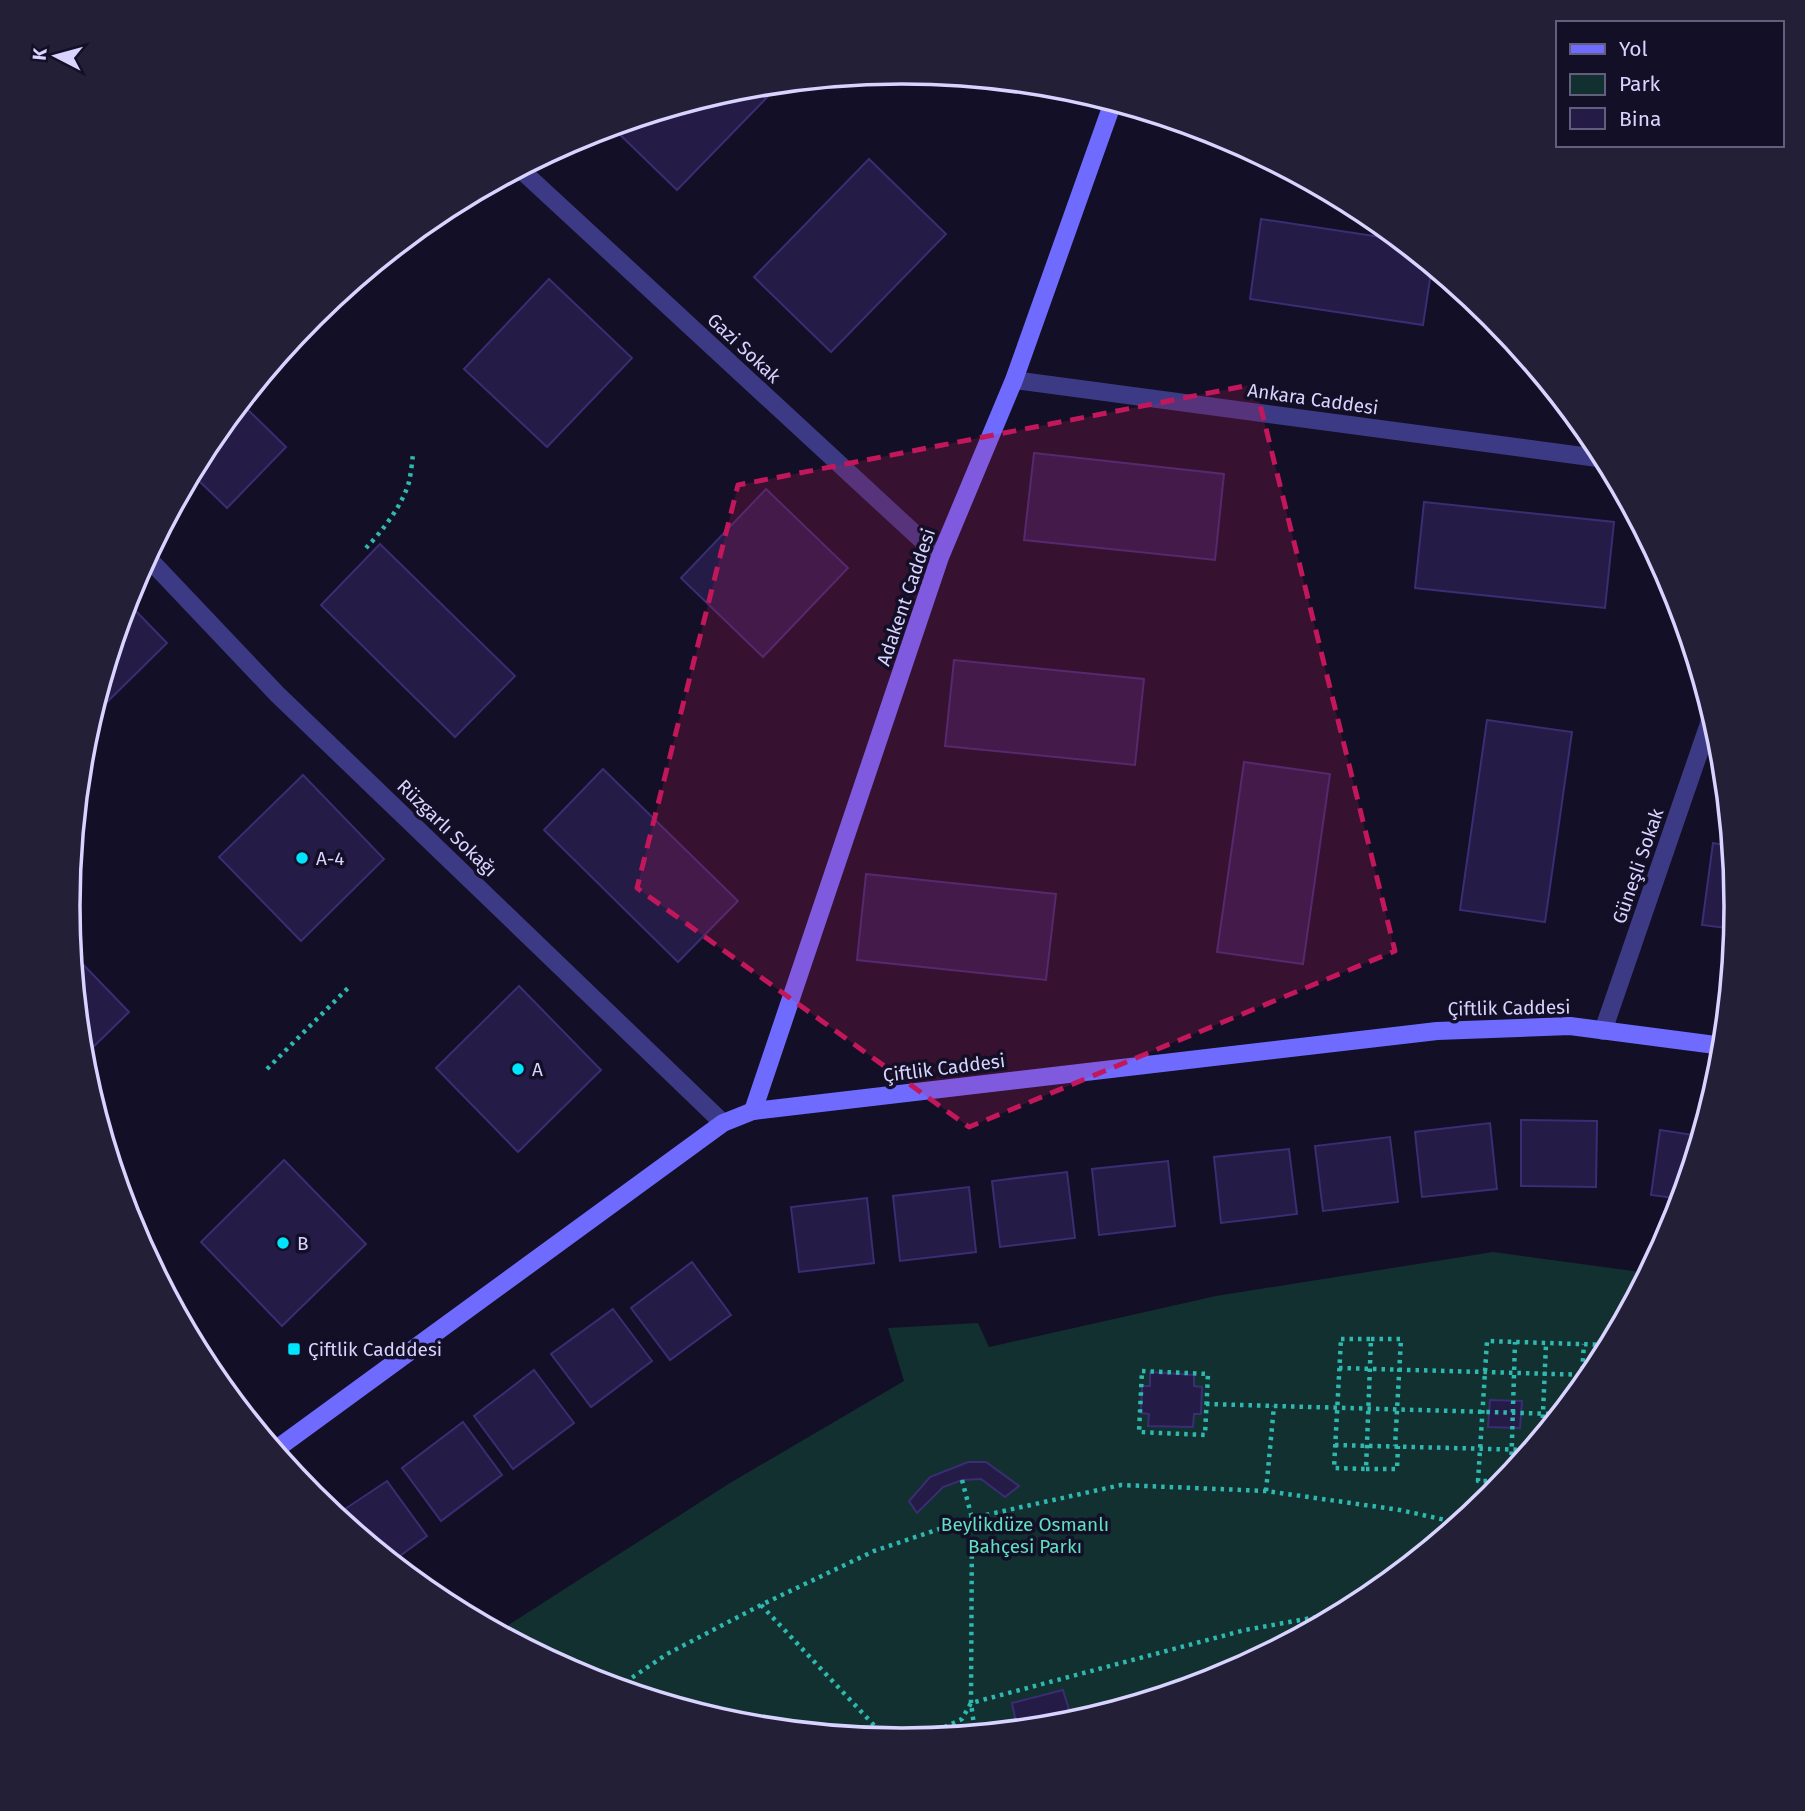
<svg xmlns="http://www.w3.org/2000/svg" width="1805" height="1811" font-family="'Fira Sans',sans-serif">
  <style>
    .green { fill: #12302f }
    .building { fill: #241b47; stroke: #3b2d73; stroke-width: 2 }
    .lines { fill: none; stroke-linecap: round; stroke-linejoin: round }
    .path { stroke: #2fb8b0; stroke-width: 4.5; stroke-dasharray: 3.5 5; stroke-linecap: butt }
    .street { stroke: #3d3a85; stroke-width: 18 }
    .secondary { stroke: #6f6bff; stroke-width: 18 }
    .marked { fill: #c2185b; fill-opacity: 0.2; stroke: #c2185b; stroke-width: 5; stroke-dasharray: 14 9; stroke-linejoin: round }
    .poi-dot { fill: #00e5ff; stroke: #130f26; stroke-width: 2.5 }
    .labels { text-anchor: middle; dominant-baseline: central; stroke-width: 7; stroke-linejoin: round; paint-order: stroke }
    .street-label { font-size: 19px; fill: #d9d4ff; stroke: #130f26 }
    .poi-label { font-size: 19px; fill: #d9d4ff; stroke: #130f26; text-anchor: start }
    .park-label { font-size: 19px; fill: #5fe0c0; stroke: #130f26 }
    .rim { fill: none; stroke: #d9d4ff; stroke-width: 3.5 }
  </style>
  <rect width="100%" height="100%" fill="#130f26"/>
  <polygon class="green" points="1493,1252 1648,1273 1596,1369 1492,1496 1366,1599 1221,1676 1065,1724 902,1740 739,1724 583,1676 499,1631 730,1483 904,1381 888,1328 978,1323 989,1347 1216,1296"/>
  <g class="building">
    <polygon points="781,83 677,190 611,126 740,87"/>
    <polygon points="869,159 946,234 831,352 754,277"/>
    <polygon points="1261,219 1400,240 1432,266 1423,325 1250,299"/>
    <polygon points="549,279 632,358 547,447 464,369"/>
    <polygon points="241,403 286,447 227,508 192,474 209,442"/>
    <polygon points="1034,453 1224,474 1215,560 1024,540"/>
    <polygon points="766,489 848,568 763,657 681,578"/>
    <polygon points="1424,502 1614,522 1605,608 1415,588"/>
    <polygon points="380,544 515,676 455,737 321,605"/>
    <polygon points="127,602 167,643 92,717"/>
    <polygon points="954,660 1144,679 1135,765 945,746"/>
    <polygon points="1487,720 1572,732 1545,922 1460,910"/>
    <polygon points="1244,762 1330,774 1303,964 1217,952"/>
    <polygon points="603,769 738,901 678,962 544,830"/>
    <polygon points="303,775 384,859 301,941 219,857"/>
    <polygon points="1713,843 1731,846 1737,906 1734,929 1702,925"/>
    <polygon points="866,874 1056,894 1046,980 857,960"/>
    <polygon points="73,954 129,1012 83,1057"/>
    <polygon points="519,986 601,1070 518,1152 436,1068"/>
    <polygon points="1521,1120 1597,1121 1596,1187 1521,1186"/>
    <polygon points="1490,1123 1497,1189 1422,1197 1415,1132"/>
    <polygon points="1660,1130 1700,1136 1681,1199 1651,1195"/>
    <polygon points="1390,1137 1398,1202 1323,1211 1315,1146"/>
    <polygon points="1289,1149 1297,1214 1221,1223 1214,1157"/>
    <polygon points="284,1160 366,1244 282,1326 201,1242"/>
    <polygon points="1168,1161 1175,1226 1099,1235 1092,1169"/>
    <polygon points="1067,1172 1075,1238 1000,1247 992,1181"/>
    <polygon points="969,1187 976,1252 900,1261 893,1196"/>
    <polygon points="867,1198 874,1263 799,1272 791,1207"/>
    <polygon points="692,1262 731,1315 670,1360 631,1308"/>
    <polygon points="613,1309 652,1361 591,1407 551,1354"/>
    <polygon points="534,1370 574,1423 513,1469 474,1416"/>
    <polygon points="1150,1372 1194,1375 1194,1386 1202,1387 1201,1414 1194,1414 1193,1427 1148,1426 1149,1414 1141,1413 1142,1386 1150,1386"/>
    <polygon points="1490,1400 1522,1401 1520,1428 1488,1427"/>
    <polygon points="463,1422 502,1475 441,1521 402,1468"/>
    <polygon points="968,1462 986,1462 1019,1486 1005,1497 981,1479 962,1480 943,1487 917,1513 909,1501 930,1477"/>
    <polygon points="387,1481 427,1536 393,1561 336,1515"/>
    <polygon points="1063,1690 1070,1713 1017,1727 1012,1703"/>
  </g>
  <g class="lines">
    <g class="path">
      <path d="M366 548C383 530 402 506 409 482 411 473 412 463 413 454"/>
      <polyline points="267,1069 351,985"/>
      <polygon points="1341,1339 1371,1339 1366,1469 1334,1468"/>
      <polyline points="1371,1339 1401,1339 1395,1446"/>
      <polyline points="1339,1368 1591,1375"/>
      <polygon points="1142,1371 1208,1374 1205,1435 1139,1432"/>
      <polyline points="1581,1387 1584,1344"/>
      <polyline points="1206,1404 1559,1414"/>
      <polyline points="1542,1435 1546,1344"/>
      <polyline points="1335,1445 1530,1450"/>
      <polyline points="1366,1469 1397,1469 1398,1446"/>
      <polyline points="1511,1472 1515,1342"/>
      <polyline points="962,1480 972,1518 971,1703 975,1733"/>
      <polyline points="1504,1481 1478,1481 1487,1341 1609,1345"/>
      <polyline points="1266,1491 1274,1406"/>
      <polyline points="761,1605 886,1738"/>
      <polyline points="618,1687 667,1654 761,1605 874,1551 972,1518 1121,1485 1266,1491 1400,1510 1459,1523"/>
      <polyline points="921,1738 962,1719 971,1703 1245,1630 1339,1613"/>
    </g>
    <g class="street">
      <polyline points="520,169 940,557"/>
      <polyline points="1014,380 1605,459"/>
      <polyline points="147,557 277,694 723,1123"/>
      <polyline points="1603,1031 1712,715"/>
    </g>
    <g class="secondary">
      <polyline points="753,1111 940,557 1014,380 1113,102"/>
      <polyline points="275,1450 723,1123 753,1111 1437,1031 1570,1026 1723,1046"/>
    </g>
  </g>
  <path class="marked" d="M1255 384 1395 951 969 1127 637 888 738 485Z"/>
  <g class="poi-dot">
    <circle cx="302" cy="858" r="7"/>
    <circle cx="518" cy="1069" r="7"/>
    <circle cx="283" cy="1243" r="7"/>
    <rect x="287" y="1342" width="14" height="14" rx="3.5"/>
  </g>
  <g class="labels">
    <g class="street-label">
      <text transform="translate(744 348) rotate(43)">Gazi Sokak</text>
      <text transform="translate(1313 399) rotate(8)">Ankara Caddesi</text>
      <text transform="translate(906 597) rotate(-71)">Adakent Caddesi</text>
      <text transform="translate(447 828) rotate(44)">Rüzgarlı Sokağı</text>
      <text transform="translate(1638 866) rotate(-71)">Güneşli Sokak</text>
      <text transform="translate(1509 1008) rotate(-1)">Çiftlik Caddesi</text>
      <text transform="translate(944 1068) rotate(-7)">Çiftlik Caddesi</text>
    </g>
    <g class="poi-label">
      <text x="316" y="858">A-4</text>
      <text x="532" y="1069">A</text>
      <text x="297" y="1243">B</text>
      <text x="308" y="1349">Çiftlik Cadddesi</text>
    </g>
    <g class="park-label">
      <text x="1025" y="1524">Beylikdüze Osmanlı<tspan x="1025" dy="22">Bahçesi Parkı</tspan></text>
    </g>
  </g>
  <path d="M0 0H1805V1811H0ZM80 906a822 822 0 1 1 1644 0a822 822 0 1 1-1644 0Z" fill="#231f37" fill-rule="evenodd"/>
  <path class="rim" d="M80 906a822 822 0 1 1 1644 0a822 822 0 1 1-1644 0Z"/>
  <rect x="1556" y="21" width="228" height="126" fill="#130f26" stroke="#625e7d" stroke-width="2"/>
  <rect x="1570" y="44" width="35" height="10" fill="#6f6bff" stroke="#625e7d" stroke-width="2"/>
  <text x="1619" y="56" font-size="21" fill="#d9d4ff">Yol</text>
  <rect x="1570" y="74" width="35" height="21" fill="#12302f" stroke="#625e7d" stroke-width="2"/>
  <text x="1619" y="91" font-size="21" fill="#d9d4ff">Park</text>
  <rect x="1570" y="108" width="35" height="21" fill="#241b47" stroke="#625e7d" stroke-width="2"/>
  <text x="1619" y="126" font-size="21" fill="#d9d4ff">Bina</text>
  <g transform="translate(56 56) rotate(276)" stroke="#130f26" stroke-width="5" paint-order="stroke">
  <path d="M0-5L12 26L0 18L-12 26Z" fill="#d9d4ff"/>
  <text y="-10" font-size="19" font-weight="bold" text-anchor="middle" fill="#d9d4ff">K</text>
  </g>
</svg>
